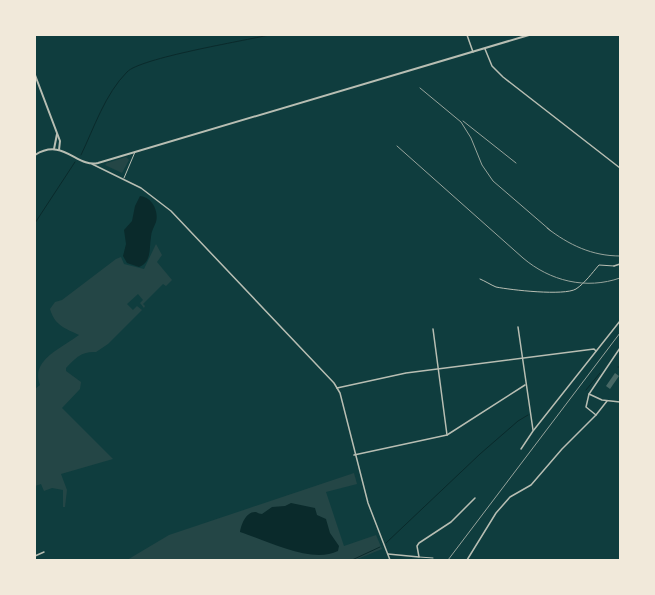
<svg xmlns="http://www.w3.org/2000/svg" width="655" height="595" font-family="'Archivo Narrow',sans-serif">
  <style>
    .green { fill: #244646 }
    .water { fill: #0a2a2b }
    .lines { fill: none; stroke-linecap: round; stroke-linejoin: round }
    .stream { stroke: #0a2a2b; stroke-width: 1 }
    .building { fill: #486865 }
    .service { stroke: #b8beb3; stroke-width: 1 }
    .minor { stroke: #b8beb3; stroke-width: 1.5 }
    .tertiary { stroke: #b8beb3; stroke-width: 2 }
    .rail { stroke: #97a49c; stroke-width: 1 }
  </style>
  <rect width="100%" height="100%" fill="#0f3d3e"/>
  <g class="green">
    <polygon points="126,157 129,160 122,173 105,165 107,163"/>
    <path d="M156 244 162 255 157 262 172 280 166 286 163 284 143 304 145 306 144 308 140 303 143 300 138 294 127 304 133 310 137 306 142 310 108 344 96 352C82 351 75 358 66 368V371L81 382 80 389 62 408 113 459 61 474 67 490 65 507H63V490L52 488 44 491 41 484 35 486V389L40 385C30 360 62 348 79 335 65 328 55 326 50 309L55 302 62 300 116 259 121 257 124 264 144 269Z"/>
    <polygon points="354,473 357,484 326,492 344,546 376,535 382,549 355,560 127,560 169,535"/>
  </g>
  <g class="water">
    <path d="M140 196C152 197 159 211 156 222 154 227 151 232 151 237 149 248 152 262 139 267L127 263 123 256 126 244 124 230 132 221 135 206Z"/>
    <path d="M291 503 315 508 317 515 326 519 330 533 339 546 338 551C311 564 268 541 240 532 241 525 246 511 256 512 258 513 260 514 262 514L272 507 285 506Z"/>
  </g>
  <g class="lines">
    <g class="stream">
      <path d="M81 155C94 128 105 94 127 72 140 58 243 41 269 35"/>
      <polyline points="35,223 75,162"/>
      <polyline points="618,367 620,367"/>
      <polyline points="586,390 600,373"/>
      <polyline points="386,543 480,454 518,421 528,415"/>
      <polyline points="352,560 380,547"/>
    </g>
  </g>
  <polygon class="building" points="615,373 619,376 610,389 606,386"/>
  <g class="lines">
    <g class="service">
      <polyline points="124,178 135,152"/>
      <path d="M480 279C485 281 491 285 496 287 511 290 564 296 576 289 585 283 592 273 599 265L614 266"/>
      <polyline points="419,557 433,558"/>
    </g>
    <g class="minor">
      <polyline points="467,35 473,52"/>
      <polyline points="485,49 492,66 503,77 620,168"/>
      <polyline points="92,164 141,188 171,211 334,383 340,393 368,503 390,560"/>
      <polyline points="614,266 620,264"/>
      <polyline points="518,327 533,430"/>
      <polyline points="433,329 447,435"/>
      <polyline points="337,388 406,373 594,349 596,351"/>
      <polyline points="589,394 602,400 620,402"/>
      <polyline points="596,415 586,407 589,394 620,348"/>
      <polyline points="521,449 533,431 620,321"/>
      <polyline points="354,455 447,435 525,385"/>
      <polyline points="388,554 419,557 417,546 419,543 451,522 475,498"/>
      <polyline points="35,556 44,552"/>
      <polyline points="467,560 496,513 510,497 531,485 562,449 596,415 607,401"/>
    </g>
    <g class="tertiary">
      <polyline points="35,75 60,141 59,150"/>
      <polyline points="54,149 57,134"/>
      <path d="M35 155C63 137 77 168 98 163L529 35"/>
    </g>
    <g class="rail">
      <polyline points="420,88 461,122 471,138 482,165 493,181 551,231"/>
      <polyline points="463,121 516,163"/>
      <path d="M397 146 523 258C550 281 586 290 620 278"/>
      <path d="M547 228C569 245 592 256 620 256"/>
      <polyline points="448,560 620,333"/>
    </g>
  </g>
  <rect width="655" height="595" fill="none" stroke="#f1e9da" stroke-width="72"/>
</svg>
